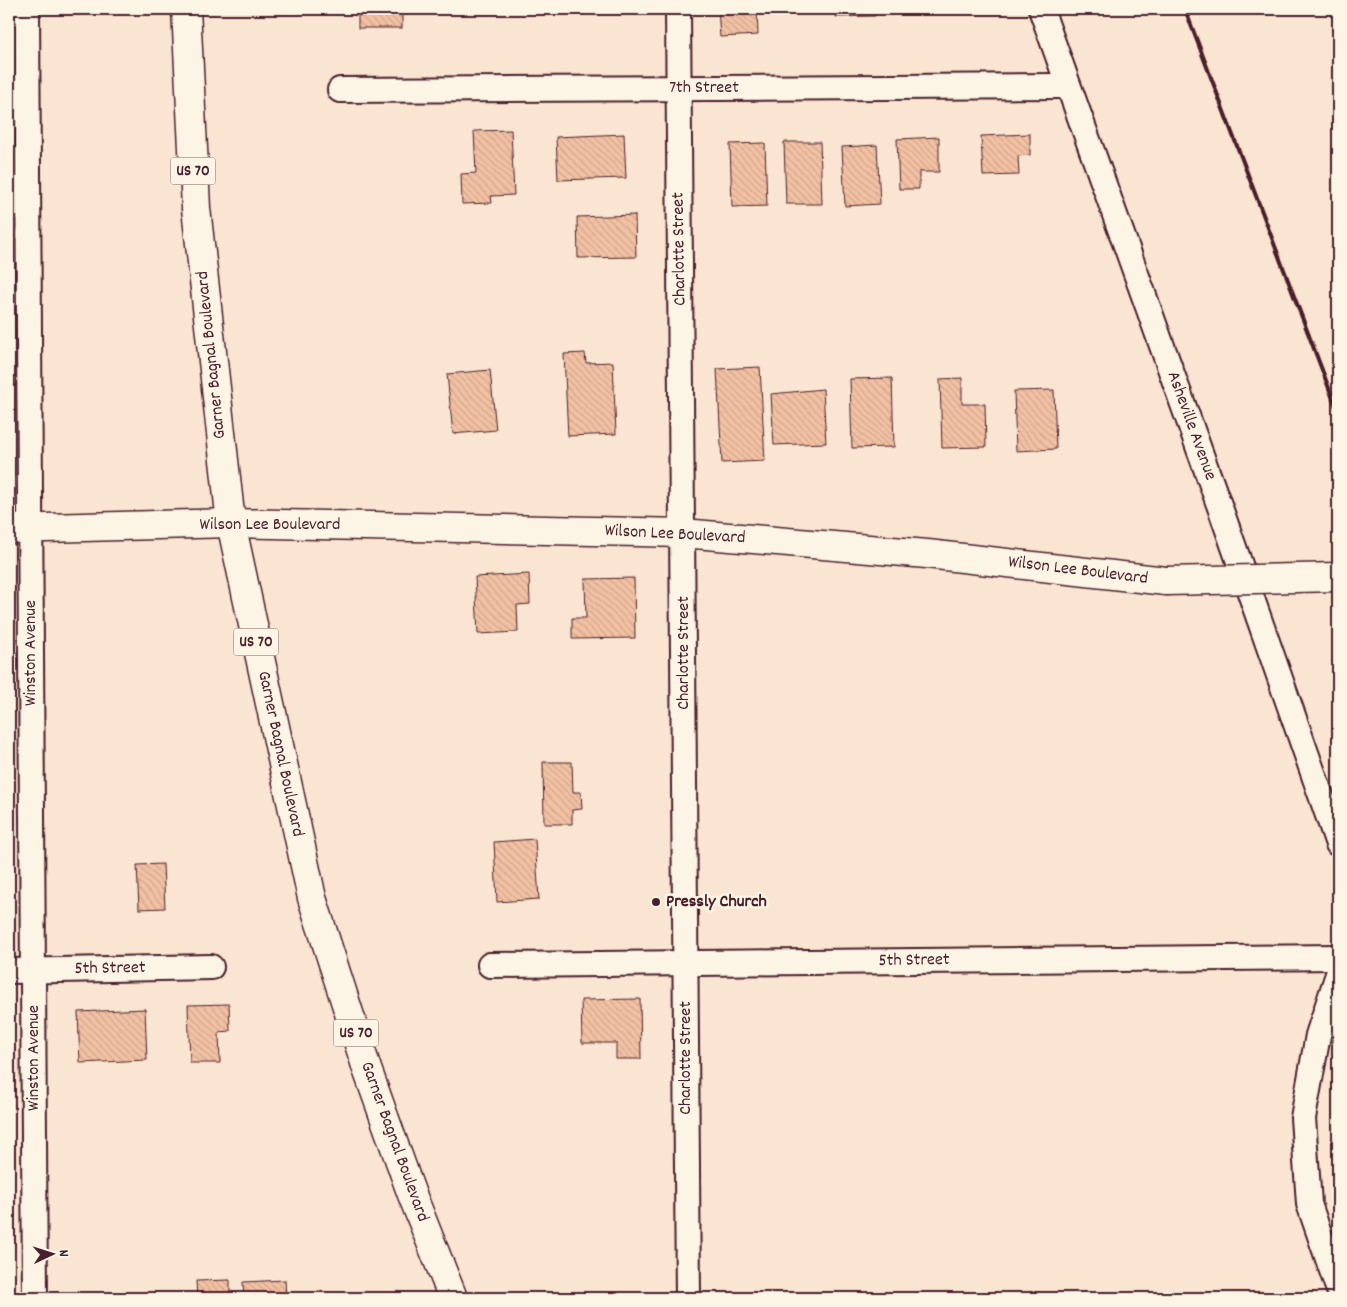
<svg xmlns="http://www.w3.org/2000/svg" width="1347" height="1307" font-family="Dekko,sans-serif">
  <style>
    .building { fill: url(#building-back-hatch); stroke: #4a1f2b }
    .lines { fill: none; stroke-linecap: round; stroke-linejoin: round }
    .street-casing { stroke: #4a1f2b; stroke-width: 28 }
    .secondary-casing { stroke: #4a1f2b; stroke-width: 31 }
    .highway-casing { stroke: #4a1f2b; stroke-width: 31 }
    .street { stroke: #fcf5e5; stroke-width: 24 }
    .secondary { stroke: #fcf5e5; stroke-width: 28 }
    .highway { stroke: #fcf5e5; stroke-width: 28 }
    .rail { stroke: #4a1f2b; stroke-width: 4 }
    .secondary-bridge-casing { stroke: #4a1f2b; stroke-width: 31; stroke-linecap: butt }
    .secondary-bridge { stroke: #fcf5e5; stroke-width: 28 }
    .poi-dot { fill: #4a1f2b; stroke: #fcf5e5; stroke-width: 2 }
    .labels { text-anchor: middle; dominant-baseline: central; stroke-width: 5; stroke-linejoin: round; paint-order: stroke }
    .shield { fill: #fcf5e5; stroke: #7f5f63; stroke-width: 1 }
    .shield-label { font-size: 16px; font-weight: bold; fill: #4a1f2b }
    .street-label { font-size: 18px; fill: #4a1f2b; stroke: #fcf5e5 }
    .poi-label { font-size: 18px; font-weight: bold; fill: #4a1f2b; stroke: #fcf5e5; text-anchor: start }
  </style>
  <defs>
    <pattern id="building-back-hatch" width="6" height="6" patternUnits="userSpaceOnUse" patternTransform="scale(1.25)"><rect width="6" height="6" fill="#f2c1a3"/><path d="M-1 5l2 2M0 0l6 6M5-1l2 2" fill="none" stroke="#d1a58c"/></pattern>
  </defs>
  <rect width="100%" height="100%" fill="#f9e5d1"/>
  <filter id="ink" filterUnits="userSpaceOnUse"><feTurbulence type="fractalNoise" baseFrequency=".02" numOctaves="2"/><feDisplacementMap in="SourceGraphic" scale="10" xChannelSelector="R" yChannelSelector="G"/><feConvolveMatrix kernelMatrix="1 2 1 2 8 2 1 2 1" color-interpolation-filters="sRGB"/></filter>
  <g filter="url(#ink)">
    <g class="building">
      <rect x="358" y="9" width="44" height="19"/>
      <polygon points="718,9 757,9 758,35 720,37"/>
      <polygon points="836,9 875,9 875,16 836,17"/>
      <polygon points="511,130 514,195 491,196 492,203 462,204 461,174 476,173 474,131"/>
      <polygon points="624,134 626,178 558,180 556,137"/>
      <polygon points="1030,134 1030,155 1018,156 1019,175 983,176 981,136"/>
      <polygon points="939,137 939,172 919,172 919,189 899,189 897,139"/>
      <polygon points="784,142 820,142 822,204 786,204"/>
      <polygon points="765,143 767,206 732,207 730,144"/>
      <polygon points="877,145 880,204 845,206 842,147"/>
      <polygon points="635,215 636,257 578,258 577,217"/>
      <polygon points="585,353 586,363 613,362 616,434 568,436 564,354"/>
      <polygon points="760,367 765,461 722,463 717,369"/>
      <polygon points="490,370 496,430 453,434 447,374"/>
      <polygon points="892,378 894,447 852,448 850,379"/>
      <polygon points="962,378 962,404 985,404 986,447 942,448 940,379"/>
      <polygon points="823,389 826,443 774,445 771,394"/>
      <polygon points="1054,390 1056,449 1016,451 1014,391"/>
      <polygon points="529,574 530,604 517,605 518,632 478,634 475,577"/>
      <polygon points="634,578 635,638 572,639 572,618 586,618 585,579"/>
      <polygon points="543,762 572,762 573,792 581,792 582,809 572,810 572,824 544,824"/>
      <polygon points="535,839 539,899 497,902 494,842"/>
      <polygon points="163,864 165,908 139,909 137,865"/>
      <polygon points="640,999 641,1059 616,1059 616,1043 582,1043 581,1000"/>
      <polygon points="229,1004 230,1031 219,1032 220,1063 190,1063 188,1005"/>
      <polygon points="145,1009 147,1060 80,1063 78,1012"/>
      <polygon points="230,1280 230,1298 197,1298 196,1281"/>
      <polygon points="285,1280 286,1298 244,1298 243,1282"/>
    </g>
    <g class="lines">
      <g class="street-casing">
        <g id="street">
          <polyline points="27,9 35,1298"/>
          <polyline points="678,9 688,1298"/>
          <polyline points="1041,9 1222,513 1338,844"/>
          <polyline points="340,90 1068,86"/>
          <polyline points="490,965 1338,957"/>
          <polyline points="9,971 211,967"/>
          <polyline points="1338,974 1318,1035 1303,1118 1309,1204 1338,1288"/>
        </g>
      </g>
      <g class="secondary-casing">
        <polyline id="secondary" points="9,529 231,523 683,533 927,554 1166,581"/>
      </g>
      <g class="highway-casing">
        <polyline id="highway" points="186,9 196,208 231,523 312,898 367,1069 411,1192 453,1298"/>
      </g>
      <use href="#street" class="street"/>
      <use href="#secondary" class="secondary"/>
      <use href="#highway" class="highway"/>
      <polyline class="rail" points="1185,9 1338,412"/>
      <g class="secondary-bridge-casing">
        <polyline id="secondary-bridge" points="1166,581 1338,577"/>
      </g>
      <use href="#secondary-bridge" class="secondary-bridge"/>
    </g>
  </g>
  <circle class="poi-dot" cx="656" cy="902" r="5"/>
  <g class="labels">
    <g class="shield">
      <rect x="170.5" y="157.5" width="45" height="27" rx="4"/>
      <rect x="233.5" y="628.5" width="45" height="27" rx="4"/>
      <rect x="333.5" y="1019.5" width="45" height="27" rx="4"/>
    </g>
    <g class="shield-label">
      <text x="193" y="171">US 70</text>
      <text x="256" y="642">US 70</text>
      <text x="356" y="1033">US 70</text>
    </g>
    <g class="street-label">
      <text x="704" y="88">7th Street</text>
      <text transform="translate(680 249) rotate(-91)">Charlotte Street</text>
      <text transform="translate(212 355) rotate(-96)">Garner Bagnal Boulevard</text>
      <text transform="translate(1191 426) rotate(70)">Asheville Avenue</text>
      <text x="270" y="525">Wilson Lee Boulevard</text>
      <text transform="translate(675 535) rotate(3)">Wilson Lee Boulevard</text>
      <text transform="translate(1078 571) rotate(7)">Wilson Lee Boulevard</text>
      <text transform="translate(31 653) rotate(-90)">Winston Avenue</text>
      <text transform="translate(684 653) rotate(-90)">Charlotte Street</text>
      <text transform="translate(280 754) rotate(78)">Garner Bagnal Boulevard</text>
      <text transform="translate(914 961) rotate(-1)">5th Street</text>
      <text transform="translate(110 969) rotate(-1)">5th Street</text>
      <text transform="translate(34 1058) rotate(-90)">Winston Avenue</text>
      <text transform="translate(686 1058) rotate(-90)">Charlotte Street</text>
      <text transform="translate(394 1142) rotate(70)">Garner Bagnal Boulevard</text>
    </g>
    <g class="poi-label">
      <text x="666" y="902">Pressly Church</text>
    </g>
  </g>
  <rect width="1347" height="1307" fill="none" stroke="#fcf5e5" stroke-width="30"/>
  <rect x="15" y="15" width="1317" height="1277" fill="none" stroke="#4a1f2b" stroke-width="2" filter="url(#ink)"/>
  <g transform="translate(52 1254) rotate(86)" stroke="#fcf5e5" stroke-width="4" paint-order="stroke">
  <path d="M0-4L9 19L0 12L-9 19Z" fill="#4a1f2b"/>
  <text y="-8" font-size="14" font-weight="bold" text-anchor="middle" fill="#4a1f2b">N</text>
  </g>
</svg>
